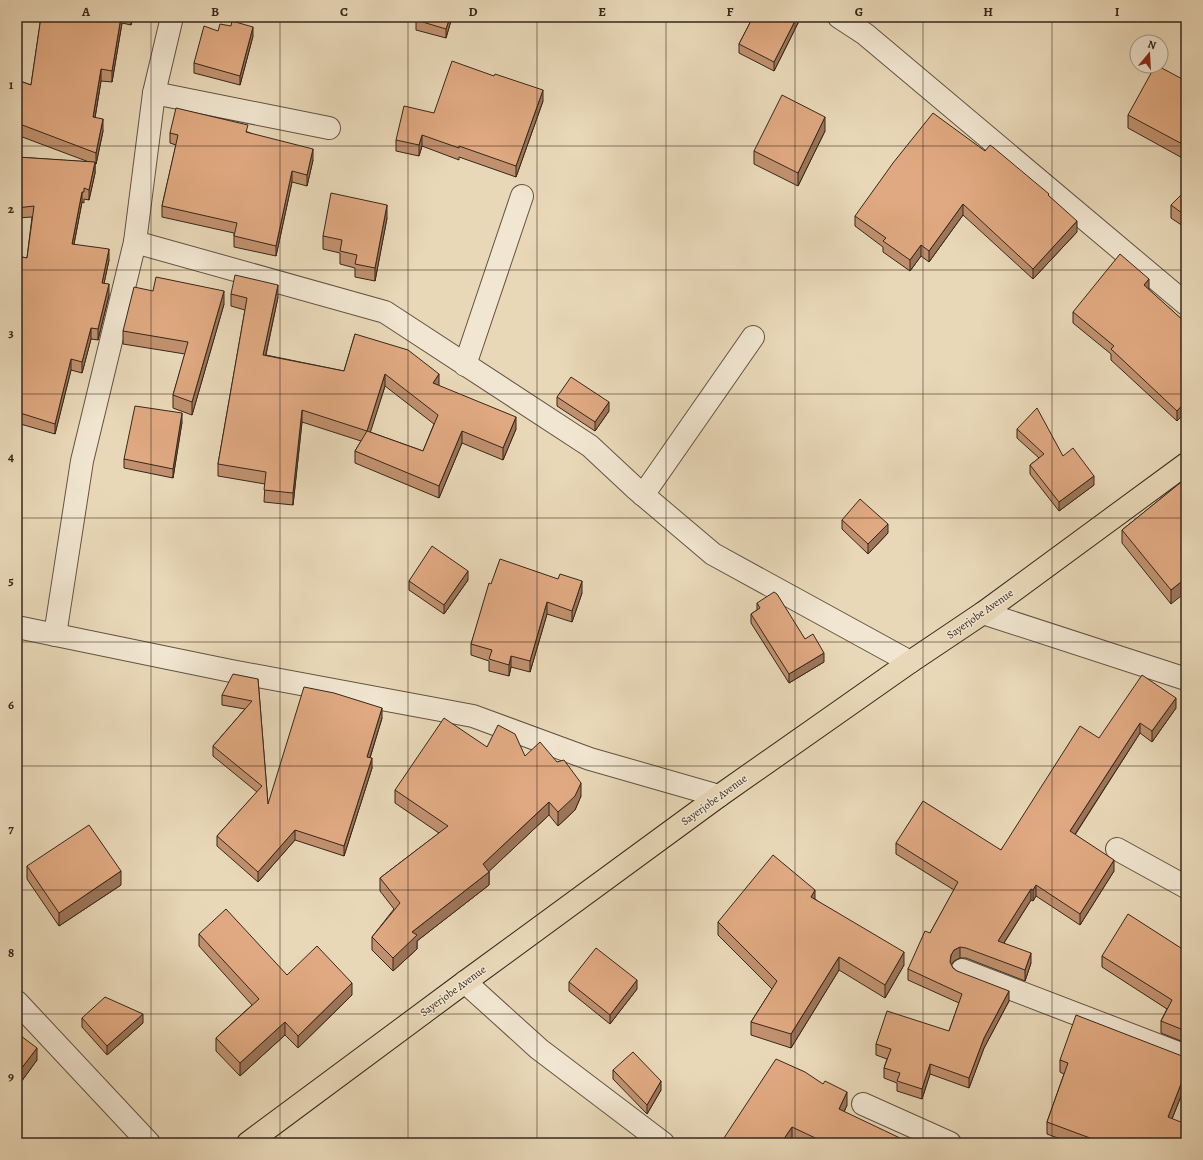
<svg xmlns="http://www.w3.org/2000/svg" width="1203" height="1160" font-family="Alegreya,serif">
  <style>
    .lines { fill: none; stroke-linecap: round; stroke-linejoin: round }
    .street-casing { stroke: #635342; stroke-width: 24 }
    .primary-casing { stroke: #36271b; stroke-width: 24 }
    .street { stroke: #f1e6d1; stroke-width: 22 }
    .primary { stroke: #e9d8b8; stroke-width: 22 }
    .wall { fill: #c1916f; stroke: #36271b; fill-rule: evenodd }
    .shaded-wall { fill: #9d765a; stroke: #36271b }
    .building { fill: #e0a981; stroke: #36271b; fill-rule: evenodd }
    .grid { fill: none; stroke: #36271b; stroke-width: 1; stroke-opacity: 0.55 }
    .labels { text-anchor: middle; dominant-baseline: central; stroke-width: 3; stroke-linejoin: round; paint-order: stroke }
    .street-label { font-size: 11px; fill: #36271b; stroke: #f1e6d1 }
    .neatline { fill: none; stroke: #36271b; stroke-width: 1.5 }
    .grid-label { font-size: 13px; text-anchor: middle; font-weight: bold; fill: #36271b }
  </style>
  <rect width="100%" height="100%" fill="#e9d8b8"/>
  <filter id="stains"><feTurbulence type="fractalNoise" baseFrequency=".005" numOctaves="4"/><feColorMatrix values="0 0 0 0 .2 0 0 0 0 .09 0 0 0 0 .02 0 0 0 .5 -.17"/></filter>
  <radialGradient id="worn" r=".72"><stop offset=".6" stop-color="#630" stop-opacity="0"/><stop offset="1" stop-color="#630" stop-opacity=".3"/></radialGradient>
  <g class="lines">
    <g class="street-casing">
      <g id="street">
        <polyline points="839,17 865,34 1186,304"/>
        <polyline points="154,93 329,128"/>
        <polyline points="135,242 385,312 590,446 635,488 713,554 910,662"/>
        <polyline points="465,365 522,196"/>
        <polyline points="643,495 753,337"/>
        <polyline points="983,613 1186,679"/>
        <polyline points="17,627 231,671 473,716 590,759 719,796"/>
        <polyline points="55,635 82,461 135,242 154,93 172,17"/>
        <polyline points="1117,849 1186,887"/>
        <polyline points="962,970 1186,1056"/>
        <polyline points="465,982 539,1049 663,1143"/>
        <polyline points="17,1002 149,1143"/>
        <polyline points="863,1104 950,1143"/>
      </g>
    </g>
    <g class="primary-casing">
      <polyline id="primary" points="248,1143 465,982 719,796 910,662 983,613 1186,464"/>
    </g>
    <use href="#street" class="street"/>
    <use href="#primary" class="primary"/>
  </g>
  <g class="wall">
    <polygon points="41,17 133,17 131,25 122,23 112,82 101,81 95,118 103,131 96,164 95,164 95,173 89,200 84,199 84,203 82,202 74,244 109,260 104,283 109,295 98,340 91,339 82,373 71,370 55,434 17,423 17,256 27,258 32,217 17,218 17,157 89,162 17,135 17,80 31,85"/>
    <polygon points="417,17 452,17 446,38 416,30 416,20"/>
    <polygon points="753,17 801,17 774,71 739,53 739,44"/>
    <polygon points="218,31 253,36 240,85 194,73 194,63"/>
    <polygon points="1186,81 1186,160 1128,128 1128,115"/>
    <polygon points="543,101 516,177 459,157 459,160 422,146 419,156 396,151 396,140 434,113"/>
    <polygon points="825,131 798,186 754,164 754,151"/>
    <polygon points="248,132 313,160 307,186 292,182 276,256 234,247 234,233 162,217 162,206 176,145 170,143 170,133"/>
    <polygon points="985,151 1049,196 1077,232 1033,279 963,215 929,262 921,256 910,271 883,252 883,247 855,226 855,216"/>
    <polygon points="1186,190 1186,228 1171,218 1171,205"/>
    <polygon points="387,218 375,281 355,277 355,268 340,264 340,253 323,249 323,236"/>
    <polygon points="1149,289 1149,290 1186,323 1186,412 1177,421 1111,360 1111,354 1073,323 1073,312"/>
    <polygon points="153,291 224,304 192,415 173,408 173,395 185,354 123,344 123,331"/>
    <path d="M231 294 278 297 266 355 344 371 355 334 439 386 516 429 503 460 462 443 439 498 355 463V451L361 441 302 422 293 505 264 502 265 484 218 476V464L245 310 231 306ZM385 386 434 424 423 451 370 432Z"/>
    <polygon points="557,397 609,411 595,431 557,406"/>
    <polygon points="182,422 173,478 124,468 124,459"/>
    <polygon points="1017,429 1063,456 1094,485 1059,511 1030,474 1030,465 1039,458 1017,438"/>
    <polygon points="1185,479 1171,604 1122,543 1122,530"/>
    <polygon points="842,520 888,533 868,554 842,529"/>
    <polygon points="468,580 444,614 409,590 409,581"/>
    <polygon points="491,584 582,593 572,622 547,614 530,672 511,667 509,676 489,671 489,661 471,655 471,644"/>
    <polygon points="757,603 805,639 824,662 789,683 751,623 751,614 757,610"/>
    <polygon points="258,679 268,804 382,718 370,758 372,768 344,856 295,840 258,882 217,846 217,836 257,792 213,756 213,746 245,709 222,705 222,695"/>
    <polygon points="1176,708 1152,742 1140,733 1075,835 1114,871 1080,925 1036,896 1033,901 1031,900 1004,943 1031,963 1025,981 966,958 960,958 954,961 951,964 953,968 957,971 1009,1001 984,1048 969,1088 930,1074 922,1099 897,1091 897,1083 884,1078 884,1068 887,1059 876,1055 876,1044 949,1031 959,1003 908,980 908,969 930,933 954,890 896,854 896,843 1001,850 1099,738"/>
    <polygon points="487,747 525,756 581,796 575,810 558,826 549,815 489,871 489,885 417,941 417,949 393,971 372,950 372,937 394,909 380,891 380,878 439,833 395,803 395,790"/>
    <polygon points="27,866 121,885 59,926 27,879"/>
    <polygon points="815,899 904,965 885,998 839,970 791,1048 751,1035 751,1022 772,989 718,935 718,922"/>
    <polygon points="199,934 287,975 352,995 298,1048 285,1035 240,1076 216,1051 216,1038 252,1005 199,946"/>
    <polygon points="1102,956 1184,957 1186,958 1186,1043 1161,1033 1161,1021 1167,1009 1102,967"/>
    <polygon points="569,982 637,989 610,1024 569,991"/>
    <polygon points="82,1018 143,1023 107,1055 82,1027"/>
    <polygon points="17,1033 37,1060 21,1082 17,1078"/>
    <polygon points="1182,1056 1186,1056 1186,1092 1183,1091 1172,1119 1186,1143 1071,1143 1047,1134 1047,1122 1064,1074 1060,1072 1060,1060"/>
    <polygon points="613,1070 661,1090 647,1114 613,1079"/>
    <polygon points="847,1105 844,1112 900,1143 797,1143 792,1140 790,1143 722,1143 722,1141"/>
  </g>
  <g class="shaded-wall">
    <polygon points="121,17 122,17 122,23 112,82 112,71"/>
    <polygon points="131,17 133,17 131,25"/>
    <polygon points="450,17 452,17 446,38 446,29"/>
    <polygon points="797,17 801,17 774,71 774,62"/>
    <polygon points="253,27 253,36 240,85 240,76"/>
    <polygon points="101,69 101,81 93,129 93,117"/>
    <polygon points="543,90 543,101 516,177 516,166"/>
    <polygon points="825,117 825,131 798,186 798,173"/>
    <polygon points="103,119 103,131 96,164 96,153"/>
    <polygon points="422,135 422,146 419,156 419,145"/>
    <polygon points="313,149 313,160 307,186 307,175"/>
    <polygon points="95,162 95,173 89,200 89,190"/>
    <polygon points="292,171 292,182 276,256 276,246"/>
    <polygon points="82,192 82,202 72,254 72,244"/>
    <polygon points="963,204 963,215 929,262 929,251"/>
    <polygon points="387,205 387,218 375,281 375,268"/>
    <polygon points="1077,221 1077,232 1033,279 1033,269"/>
    <polygon points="921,245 921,256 910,271 910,260"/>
    <polygon points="109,249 109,260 102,293 102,283"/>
    <polygon points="1149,279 1149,289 1144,296 1144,285"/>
    <polygon points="109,284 109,295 98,340 98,329"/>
    <polygon points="278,285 278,297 263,367 263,355"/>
    <polygon points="224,291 224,304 192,415 192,402"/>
    <polygon points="91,328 91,339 82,373 82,362"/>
    <polygon points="71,359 71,370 55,434 55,424"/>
    <polygon points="385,374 385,386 367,443 367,431"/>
    <polygon points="439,374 439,386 433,383"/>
    <polygon points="1186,401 1186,412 1177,421 1177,411"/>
    <polygon points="609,402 609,411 595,431 595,422"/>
    <polygon points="302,410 302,422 293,505 293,493"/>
    <polygon points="182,413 182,422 173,478 173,469"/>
    <polygon points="516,417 516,429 503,460 503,448"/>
    <polygon points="462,431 462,443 439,498 439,486"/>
    <polygon points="1094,476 1094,485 1059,511 1059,502"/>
    <polygon points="888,524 888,533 868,554 868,544"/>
    <polygon points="468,571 468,580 444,614 444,605"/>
    <polygon points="1186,578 1186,592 1171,604 1171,590"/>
    <polygon points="582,581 582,593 572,622 572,611"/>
    <polygon points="547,602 547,614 530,672 530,661"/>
    <polygon points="824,653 824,662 789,683 789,674"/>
    <polygon points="511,656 511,667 509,676 509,665"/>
    <polygon points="1176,698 1176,708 1152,742 1152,731"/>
    <polygon points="382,708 382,718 367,767 367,757"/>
    <polygon points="1140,723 1140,733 1070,842 1070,831"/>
    <polygon points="372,758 372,768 344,856 344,846"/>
    <polygon points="581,783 581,796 575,810 558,826 558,812"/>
    <polygon points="549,802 549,815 483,877 483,864"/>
    <polygon points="295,830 295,840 258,882 258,872"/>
    <polygon points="1114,860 1114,871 1080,925 1080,914"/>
    <polygon points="121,871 121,885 59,926 59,913"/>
    <polygon points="489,872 489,885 417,941 417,949 393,971 393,958 412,932"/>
    <polygon points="1036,885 1036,896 1033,901 1033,890"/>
    <polygon points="1031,889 1031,900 998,952 998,941"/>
    <polygon points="815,890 815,903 811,897"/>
    <polygon points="960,947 960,958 954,961 951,965 950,962 951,955 954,950"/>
    <polygon points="1184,950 1184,962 1181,955"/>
    <polygon points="904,952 904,965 885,998 885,985"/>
    <polygon points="1031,953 1031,963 1025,981 1025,970"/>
    <polygon points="839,957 839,970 791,1048 791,1034"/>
    <polygon points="637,980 637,989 610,1024 610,1015"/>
    <polygon points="352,983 352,995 298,1048 298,1036"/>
    <polygon points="1009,991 1009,1001 984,1048 969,1088 969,1078 984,1038"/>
    <polygon points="143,1014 143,1023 107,1055 107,1046"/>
    <polygon points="285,1022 285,1035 240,1076 240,1063"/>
    <polygon points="37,1048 37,1060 21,1082 21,1069"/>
    <polygon points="930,1064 930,1074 922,1099 922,1089"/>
    <polygon points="1183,1079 1183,1091 1168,1129 1168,1117"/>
    <polygon points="661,1081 661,1090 647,1114 647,1105"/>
    <polygon points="847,1092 847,1105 839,1123 839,1109"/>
    <polygon points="792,1127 792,1140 790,1143 781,1143"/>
  </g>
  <g class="building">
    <polygon points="41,17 121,17 112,71 101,69 93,117 103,119 96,153 17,123 17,80 31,85"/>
    <polygon points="417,17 450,17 446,29 416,20"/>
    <polygon points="753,17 797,17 774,62 739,44"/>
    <polygon points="232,21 253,27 240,76 194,63 204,26 218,31 220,24 231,26"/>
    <polygon points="452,61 494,76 495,74 543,90 516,166 459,146 459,148 422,135 419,145 396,140 404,106 434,113"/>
    <polygon points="1155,66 1158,66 1186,81 1186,146 1128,115"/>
    <polygon points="782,95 825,117 798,173 754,151"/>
    <polygon points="176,108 248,125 246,132 313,149 307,175 292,171 276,246 234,236 237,223 162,206 178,135 170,133"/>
    <polygon points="933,113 985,151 990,145 994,148 1049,194 1048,195 1077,221 1033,269 963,204 929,251 921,245 910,260 883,241 886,238 855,216 893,163"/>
    <polygon points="17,157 95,162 89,190 84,188 84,192 82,192 72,244 109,249 102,283 109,284 98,329 91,328 82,362 71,359 55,424 17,412 17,256 27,258 34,206 17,208"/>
    <polygon points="1186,190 1186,216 1171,205"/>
    <polygon points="331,193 387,205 375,268 355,264 357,255 340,251 342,240 323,236"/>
    <polygon points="1120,254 1149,279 1144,285 1186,323 1186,401 1177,411 1111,349 1114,346 1073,312"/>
    <path d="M235 275 278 285 263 355 344 371 355 334 408 350 439 374 433 383 516 417 503 448 462 431 439 486 355 451 367 431 302 410 293 493 264 490 266 472 218 464 247 298 231 294ZM385 374 438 415 423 451 367 431Z"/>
    <polygon points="156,277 224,291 192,402 173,395 188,342 123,331 134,287 153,291"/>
    <polygon points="571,377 609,402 595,422 557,397"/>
    <polygon points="135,406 182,413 173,469 124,459"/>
    <polygon points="1037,408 1063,456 1073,448 1094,476 1059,502 1030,465 1044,454 1017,429"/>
    <polygon points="1185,479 1186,480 1186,578 1171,590 1122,530"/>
    <polygon points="860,499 888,524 868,544 842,520"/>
    <polygon points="432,546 468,571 444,605 409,581"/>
    <polygon points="500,559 558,579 560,574 582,581 572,611 547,602 530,661 511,656 509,665 489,659 492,650 471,644 489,583 491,584"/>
    <polygon points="774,592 777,594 805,639 813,634 824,653 789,674 751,614 760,608 757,603"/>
    <polygon points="233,674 258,679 268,804 304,687 334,693 382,708 367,757 372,758 344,846 295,830 258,872 217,836 262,786 213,746 252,701 222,695"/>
    <polygon points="1142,675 1176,698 1152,731 1140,723 1070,831 1114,860 1080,914 1036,885 1033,890 1031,889 998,941 1031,953 1025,970 966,948 960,947 954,950 951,955 950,962 953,968 957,971 1009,991 984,1038 969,1078 930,1064 922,1089 897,1081 900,1073 884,1068 891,1049 876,1044 887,1011 949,1031 962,994 908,969 925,931 930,933 958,882 896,843 923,801 1001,850 1080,726 1099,738"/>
    <polygon points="444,718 487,747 498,725 515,734 525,756 540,742 557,762 564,760 581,783 575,796 558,812 549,802 483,864 489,872 412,932 417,935 393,958 372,937 400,903 380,878 448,826 395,790"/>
    <polygon points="89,825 121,871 59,913 27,866"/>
    <polygon points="773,855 815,890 811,897 904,952 885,985 839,957 791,1034 751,1022 777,981 718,922"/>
    <polygon points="226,909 287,975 317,946 352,983 298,1036 285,1022 240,1063 216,1038 259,999 199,934"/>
    <polygon points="1128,914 1184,950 1181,955 1186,958 1186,1031 1161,1021 1172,1000 1102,956"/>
    <polygon points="596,948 637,980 610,1015 569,982"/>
    <polygon points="105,997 143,1014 107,1046 82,1018"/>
    <polygon points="1076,1015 1182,1056 1186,1056 1186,1080 1183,1079 1168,1117 1186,1124 1186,1143 1093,1143 1088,1141 1090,1138 1047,1122 1068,1063 1060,1060"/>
    <polygon points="17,1033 37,1048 21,1069 17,1066"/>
    <polygon points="633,1052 661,1081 647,1105 613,1070"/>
    <polygon points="776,1059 805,1072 823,1084 825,1081 847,1092 839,1109 900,1138 898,1143 826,1143 792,1127 781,1143 726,1143 722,1141"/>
  </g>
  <path class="grid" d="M151 17V1143M280 17V1143M408 17V1143M537 17V1143M666 17V1143M795 17V1143M923 17V1143M1052 17V1143M17 146H1186M17 270H1186M17 394H1186M17 518H1186M17 642H1186M17 766H1186M17 890H1186M17 1014H1186"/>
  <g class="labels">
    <g class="street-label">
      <text transform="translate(980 614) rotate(-35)">Sayerjobe Avenue</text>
      <text transform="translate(714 800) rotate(-36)">Sayerjobe Avenue</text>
      <text transform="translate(453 991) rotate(-36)">Sayerjobe Avenue</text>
    </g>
  </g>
  <rect width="1203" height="1160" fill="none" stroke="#e9d8b8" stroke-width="44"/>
  <g transform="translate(1149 54) rotate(18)"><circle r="19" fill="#f1e6d1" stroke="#a69a88"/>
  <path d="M0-3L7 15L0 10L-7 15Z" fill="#8f2418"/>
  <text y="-6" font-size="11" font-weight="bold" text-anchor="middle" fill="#36271b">N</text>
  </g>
  <rect x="22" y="22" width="1159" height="1116" class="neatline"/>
  <g class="grid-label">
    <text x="86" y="16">A</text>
    <text x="215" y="16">B</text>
    <text x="344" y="16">C</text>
    <text x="473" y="16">D</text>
    <text x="602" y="16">E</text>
    <text x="730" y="16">F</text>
    <text x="859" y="16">G</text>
    <text x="988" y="16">H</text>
    <text x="1117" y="16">I</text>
    <text x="11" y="89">1</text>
    <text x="11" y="213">2</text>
    <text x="11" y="337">3</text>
    <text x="11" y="461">4</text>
    <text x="11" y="585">5</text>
    <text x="11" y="709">6</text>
    <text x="11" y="833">7</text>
    <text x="11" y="957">8</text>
    <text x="11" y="1081">9</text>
  </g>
  <rect width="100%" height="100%" filter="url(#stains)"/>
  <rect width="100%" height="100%" fill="url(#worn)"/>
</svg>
